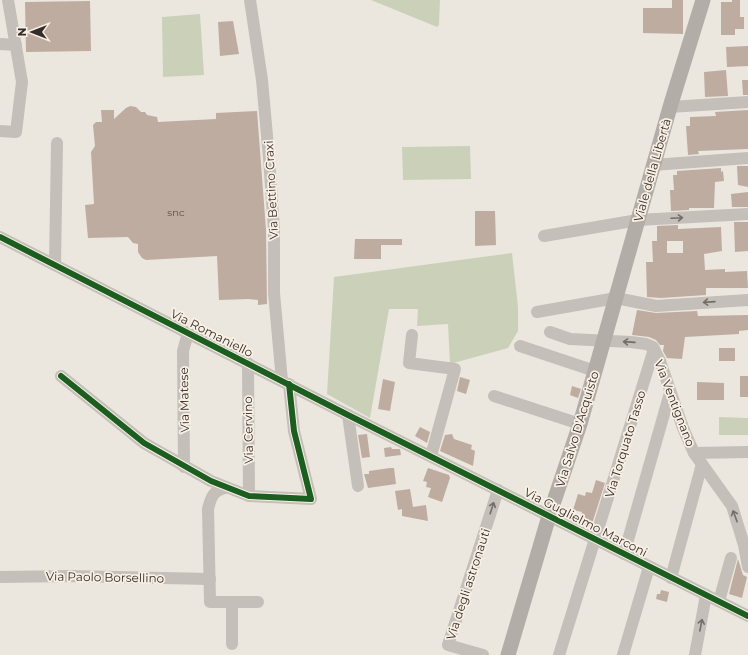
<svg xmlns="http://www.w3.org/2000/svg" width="748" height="655" font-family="Montserrat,sans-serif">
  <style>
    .green { fill: #cbd1b9 }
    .building { fill: #beaca1; fill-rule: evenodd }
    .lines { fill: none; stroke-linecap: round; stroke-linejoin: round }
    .minor { stroke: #c4bfb8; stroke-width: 12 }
    .major { stroke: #b3ada7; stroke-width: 15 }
    .cycleway-casing { stroke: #f9f1e6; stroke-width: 8 }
    .cycleway { stroke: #1b5e20; stroke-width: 6 }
    .oneway { stroke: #756e68 }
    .labels { text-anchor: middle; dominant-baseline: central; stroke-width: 3.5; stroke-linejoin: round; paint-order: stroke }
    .number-label { font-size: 10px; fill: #564c46 }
    .street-label { font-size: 12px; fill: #342c27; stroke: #f9f1e6 }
  </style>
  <rect width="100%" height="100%" fill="#ebe7df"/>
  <g class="green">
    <polygon points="371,0 440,0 439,25 437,27"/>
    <polygon points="200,14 204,75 163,77 162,17"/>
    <polygon points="470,146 471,179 403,180 402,147"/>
    <polygon points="512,253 518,307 518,331 508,348 450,364 448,324 417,326 418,309 389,309 370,418 327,394 334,277"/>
    <polygon points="719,417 748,418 748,435 719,435"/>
  </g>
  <g class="building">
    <polygon points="672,0 683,0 683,34 643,33 643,8 672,8"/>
    <polygon points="732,0 740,0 740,17 744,17 744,29 735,29 735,35 721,35 721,2 732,2"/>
    <polygon points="90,1 91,51 26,52 25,2"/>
    <polygon points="233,21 239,54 220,56 218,22"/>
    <polygon points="748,46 748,66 727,67 726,47"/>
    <polygon points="726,70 728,96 705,97 704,72"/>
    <polygon points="742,80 748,80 748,95 743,95"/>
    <polygon points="130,106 136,107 141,112 145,112 147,115 157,117 158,122 216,119 216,113 257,111 266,230 267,304 258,305 258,300 248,299 219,300 217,256 146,260 142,258 138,252 138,244 133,243 128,237 88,238 85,205 94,204 91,152 95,146 93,125 96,122 102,122 101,110 114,110 114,119 126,108"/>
    <polygon points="748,110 748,149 698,151 699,154 688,155 686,126 690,126 690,117 716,116 715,112"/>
    <polygon points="737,166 748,166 748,187 738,185"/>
    <polygon points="721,168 721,172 723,171 724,181 715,182 714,208 689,208 689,210 671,211 670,190 674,190 673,175 677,175 677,171"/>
    <polygon points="748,192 748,207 732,207 731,194"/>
    <polygon points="475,211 495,211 496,245 475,246"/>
    <polygon points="734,222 748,222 748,251 735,252"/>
    <path d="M678 225V229L721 227 722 251 704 254 705 270 725 269V272L747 271 748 288H706V295L661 298 647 297 646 262H653L652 241H657V226ZM667 241H683V253H667Z"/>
    <polygon points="355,239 402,239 402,245 381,245 381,259 354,259"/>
    <polygon points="637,310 656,313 697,311 698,316 748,315 748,330 739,331 739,334 685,337 682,359 667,358 663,351 664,345 660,345 656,340 649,337 632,335"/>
    <rect x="719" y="348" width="16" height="13"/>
    <rect x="740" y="376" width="8" height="21"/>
    <polygon points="460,377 470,380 466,394 457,391"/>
    <polygon points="383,379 395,382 390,411 378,409"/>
    <polygon points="697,382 724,383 724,400 697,400"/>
    <polygon points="572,386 581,389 578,398 570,395"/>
    <polygon points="420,427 430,432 427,443 415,436"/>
    <polygon points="367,434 370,457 362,458 358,435"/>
    <polygon points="452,434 454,439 472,445 471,449 475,451 473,466 440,451 445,435"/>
    <polygon points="391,447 392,449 400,449 401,455 385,457 384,448"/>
    <polygon points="390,468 394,468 396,484 368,488 364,474 369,474 369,471"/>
    <polygon points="428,468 449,475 450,478 442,502 428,497 431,488 426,487 427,482 423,481"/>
    <polygon points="596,480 605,483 591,527 579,523 582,512 573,510 578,494 585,496 586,492 592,493"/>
    <polygon points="410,489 413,507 426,505 428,521 402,516 402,509 398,510 395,491"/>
    <polygon points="738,559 743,575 747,577 742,598 729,594"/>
    <polygon points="661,590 669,592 667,602 656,599 657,594 660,594"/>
  </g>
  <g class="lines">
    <g class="minor">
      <polyline points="250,0 262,80 269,158 274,230 274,293 282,381"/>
      <polyline points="0,44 16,45"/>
      <polyline points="670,107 748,102"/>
      <polyline points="0,131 16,132 22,82 8,0"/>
      <polyline points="653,165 748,158"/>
      <polyline points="544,236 638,220 748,214"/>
      <polyline points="0,237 348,415 748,616"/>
      <polyline points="55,265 57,143"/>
      <polyline points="537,312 616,298 656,306 748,300"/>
      <polyline points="550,332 570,339 631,342 646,344 653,347 660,361 683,428 694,453 732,506 744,545 748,567"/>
      <polyline points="412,335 409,363 455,369 431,456"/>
      <polyline points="520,346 595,371"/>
      <polyline points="248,363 249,496"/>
      <polyline points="61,376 144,443 211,481 249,496 311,499 294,431 289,384"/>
      <polyline points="494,396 580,424"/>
      <polyline points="348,415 358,486"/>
      <polyline points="694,453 748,452"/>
      <polyline points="184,467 183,351 188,333"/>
      <path d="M225 488C213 491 211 497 208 509L210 602H258"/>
      <polyline points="624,554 670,393"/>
      <polyline points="0,577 70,576 210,579"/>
      <polyline points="671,578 702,464"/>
      <polyline points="719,601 731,558"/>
      <polyline points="232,602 232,644"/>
      <polyline points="483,655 448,645 498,490"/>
      <polyline points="559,655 654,349"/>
      <polyline points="623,655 649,567"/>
      <polyline points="695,655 706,595"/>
    </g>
    <polyline class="major" points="508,655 549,516 580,424 670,107 703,0"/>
    <g class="cycleway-casing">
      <g id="cycleway">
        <polyline points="0,237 348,415 748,616"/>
        <polyline points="61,376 144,443 211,481 249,496 311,499 294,431 289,384"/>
      </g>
    </g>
    <use href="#cycleway" class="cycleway"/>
  </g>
  <defs><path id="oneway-shaft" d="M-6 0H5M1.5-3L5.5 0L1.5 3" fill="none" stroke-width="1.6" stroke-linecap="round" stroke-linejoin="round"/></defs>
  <g class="oneway">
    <use href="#oneway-shaft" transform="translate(677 218) rotate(-3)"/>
    <use href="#oneway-shaft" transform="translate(709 302) rotate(176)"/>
    <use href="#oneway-shaft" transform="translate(629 342) rotate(-176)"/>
    <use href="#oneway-shaft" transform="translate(492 508) rotate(-72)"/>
    <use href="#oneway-shaft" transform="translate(735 516) rotate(-110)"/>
    <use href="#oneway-shaft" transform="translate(701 625) rotate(-79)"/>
  </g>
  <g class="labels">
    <g class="number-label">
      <text x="176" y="212">snc</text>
    </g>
    <g class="street-label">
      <text transform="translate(652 170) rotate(-74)">Viale della Libertà</text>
      <text transform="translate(271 190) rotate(-93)">Via Bettino Craxi</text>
      <text transform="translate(212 333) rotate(27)">Via Romaniello</text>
      <text transform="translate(184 400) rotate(-91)">Via Matese</text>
      <text transform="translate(675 403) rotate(69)">Via Ventignano</text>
      <text transform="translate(577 429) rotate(-73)">Via Salvo D'Acquisto</text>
      <text transform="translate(248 430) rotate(-91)">Via Cervino</text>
      <text transform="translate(625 444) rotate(-73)">Via Torquato Tasso</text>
      <text transform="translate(586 522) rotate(27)">Via Guglielmo Marconi</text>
      <text transform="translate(105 577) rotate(1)">Via Paolo Borsellino</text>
      <text transform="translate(468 584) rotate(-72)">Via degli astronauti</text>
    </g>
  </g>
  <g transform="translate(32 32) rotate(270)" stroke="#f9f1e6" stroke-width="3" paint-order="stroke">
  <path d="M0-3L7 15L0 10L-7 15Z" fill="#342c27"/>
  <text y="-6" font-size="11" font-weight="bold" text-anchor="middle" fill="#342c27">N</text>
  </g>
</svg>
